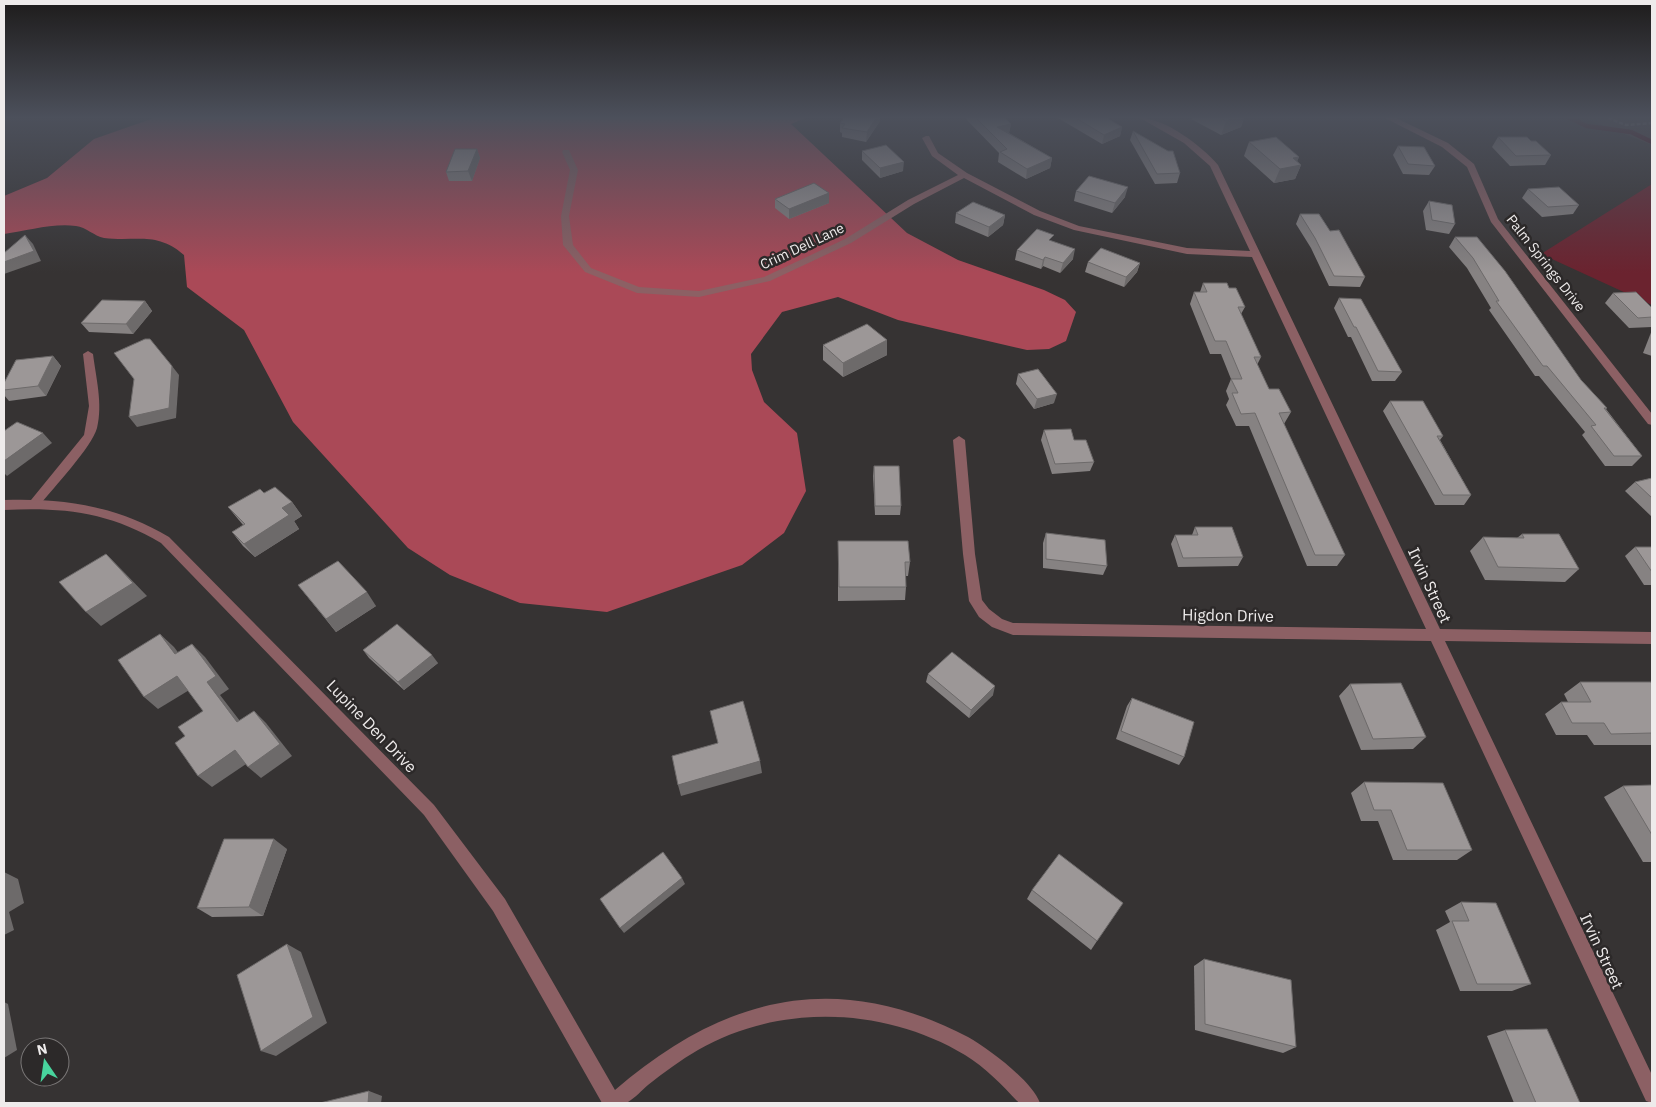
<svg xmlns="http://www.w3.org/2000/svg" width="1656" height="1107" font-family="'IBM Plex Sans',sans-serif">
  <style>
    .built { fill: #463c3d }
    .green { fill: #6b232f }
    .forest { fill: #aa4957 }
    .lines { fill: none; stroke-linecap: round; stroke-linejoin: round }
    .stream { stroke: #450012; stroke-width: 4.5 }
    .path { stroke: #858282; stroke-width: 2.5; stroke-dasharray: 4 2; stroke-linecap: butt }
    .service { fill: #8c6064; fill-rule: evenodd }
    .minor { fill: #8c6064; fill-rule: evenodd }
    .wall { fill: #868282 }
    .shaded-wall { fill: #6d6a6a }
    .building { fill: #9c9797; stroke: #6d6a6a }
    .labels { text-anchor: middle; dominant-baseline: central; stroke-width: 5; stroke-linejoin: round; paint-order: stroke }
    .far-street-label { font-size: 14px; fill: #eeebeb; stroke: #2c2929 }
    .street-label { font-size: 16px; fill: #eeebeb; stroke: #2c2929 }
  </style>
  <rect width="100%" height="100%" fill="#363333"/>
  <polygon class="built" points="1584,118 1652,118 1652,145"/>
  <polygon class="green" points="1652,184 1652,305 1541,254"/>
  <path class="forest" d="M154 118H805L791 124 907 233 958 260 1044 290 1065 300 1076 312 1066 341 1049 349 1027 350 898 320 838 297 782 312 751 354 752 370 764 402 797 433 806 491 784 533 742 565 607 612 520 603 450 575 408 548 293 422 244 330 187 287 184 255C156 231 137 242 104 238 94 236 86 227 76 226 52 223 27 231 4 234V196L47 178 94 139Z"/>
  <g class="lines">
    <polyline class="stream" points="1570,118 1587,126 1631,132 1652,142"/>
    <polyline class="path" points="1608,118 1626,125 1652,123"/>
    <path class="service" d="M88 351 93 354C96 378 103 404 97 428 92 447 53 488 39 506H31L30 503 31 500 84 435 89 406 83 354Z"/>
    <g class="minor">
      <path d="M1140 118C1165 118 1202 146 1218 165L1440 629 1652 632V644L1445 641 1652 1075V1103L1646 1101 1431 641 1013 635 992 627 979 617 969 601 963 554 953 440 959 436 965 440 975 554 982 600 989 609 1002 619 1013 623 1426 629 1252 257 1187 254 1074 230 1034 215 964 178 914 204 851 243 770 281 699 297 637 293 585 272 563 245 561 216 570 170 562 152 563 150H569L578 170 569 216 573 245 591 268 639 287 699 291 764 277 845 239 908 200 958 175 932 156 922 138 926 136H929L938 153 967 173 1040 211 1079 226 1187 248 1250 251 1210 166 1184 143Z"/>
      <polygon points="1385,118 1396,118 1448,143 1474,164 1498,219 1652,414 1652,425 1648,424 1491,222 1467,167 1442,147"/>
      <path d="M4 500C64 498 117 506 169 537L434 805 505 899 615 1090C724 996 836 968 968 1037 989 1049 1032 1081 1040 1103H1019C1003 1086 986 1068 965 1055 885 1007 780 1003 698 1050 681 1060 664 1072 648 1085 642 1090 635 1098 628 1102 622 1106 609 1103 602 1103L493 911 424 815 161 543C109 512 63 507 4 510Z"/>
    </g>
  </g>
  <g class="wall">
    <polygon points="965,118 1005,118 1011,124 1009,133 1052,158 1050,168 1026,179 998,162 999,153"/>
    <polygon points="1058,118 1107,118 1122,127 1120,136 1102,144"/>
    <polygon points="1192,118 1244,118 1241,127 1221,135 1191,119"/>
    <polygon points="880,121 866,142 842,137 842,133 840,132 840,123"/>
    <polygon points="1133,131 1180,173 1177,183 1155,184 1130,140"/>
    <polygon points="1498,137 1531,141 1551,155 1545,165 1510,166 1492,147"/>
    <polygon points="1249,142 1299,157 1297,161 1301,165 1295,179 1274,183 1244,156"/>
    <polygon points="1398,146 1435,166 1429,175 1403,174 1393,155"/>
    <polygon points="477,149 480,158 472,181 449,181 446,172"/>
    <polygon points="862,151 903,171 880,178 862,160"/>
    <polygon points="1528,189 1579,205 1573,214 1542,217 1522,198"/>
    <polygon points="1076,191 1125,197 1112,213 1074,201"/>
    <polygon points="775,199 829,203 789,219 775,208"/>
    <polygon points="1429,201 1455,224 1449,234 1426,230 1423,211"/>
    <polygon points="956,213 1005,215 1003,225 988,237 955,223"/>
    <polygon points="1300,214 1330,231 1365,277 1360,287 1329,286 1311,248 1296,224"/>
    <polygon points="1455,237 1581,380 1607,408 1606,409 1642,456 1632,466 1605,466 1582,435 1585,432 1539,376 1535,376 1489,310 1491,308 1467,268 1449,247"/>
    <polygon points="1052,241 1073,259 1060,273 1043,266 1041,269 1015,260 1017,250"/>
    <polygon points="1088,262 1140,263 1137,272 1124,287 1085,272"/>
    <polygon points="1203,283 1229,288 1245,307 1241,314 1261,357 1257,365 1269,389 1291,412 1284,424 1345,555 1337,566 1307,566 1249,426 1236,426 1226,405 1229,399 1226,391 1231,379 1221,354 1210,354 1190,304 1194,292 1200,292"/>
    <polygon points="1613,293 1652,308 1652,327 1629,328 1605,303"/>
    <polygon points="1339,298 1402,372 1395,381 1372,381 1351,337 1348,337 1334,308"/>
    <polygon points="145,301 152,311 133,334 89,332 81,323"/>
    <polygon points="1652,330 1652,356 1643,353"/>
    <polygon points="887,340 887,355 843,377 823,360 823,345"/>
    <polygon points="53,356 61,366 46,396 9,401 4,395 4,383"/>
    <polygon points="1018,374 1054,403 1034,409 1016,384"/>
    <polygon points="1390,401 1443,436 1440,440 1471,495 1464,505 1435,505 1383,411"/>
    <polygon points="1044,430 1074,440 1094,462 1090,471 1052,474 1041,440"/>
    <polygon points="874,466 901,506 900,515 875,515 873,476"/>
    <polygon points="1652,478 1652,517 1625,491 1635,482"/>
    <polygon points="264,493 292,502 302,516 294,521 299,529 255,557 243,546 232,532 243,525 228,507"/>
    <polygon points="1195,527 1243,557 1238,566 1178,567 1171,544 1175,535 1192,535"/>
    <polygon points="1046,533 1107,566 1103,575 1043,568 1043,543"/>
    <polygon points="1522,534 1579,569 1565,582 1485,580 1470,551 1483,537 1517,538"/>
    <polygon points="838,541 910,562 908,576 906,576 906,587 905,600 838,601"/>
    <polygon points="1635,547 1652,547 1652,585 1644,585 1625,556"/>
    <polygon points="298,585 376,606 336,632"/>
    <polygon points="363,650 438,663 404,690 369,658"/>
    <polygon points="928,674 993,695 969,718 926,682"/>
    <polygon points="1580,682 1652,685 1652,745 1594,745 1587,735 1556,735 1545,714 1561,702 1568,702 1564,694"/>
    <polygon points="1350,684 1426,737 1413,749 1361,750 1339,696"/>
    <polygon points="1132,698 1184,757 1179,765 1116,739 1127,706"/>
    <polygon points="1364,782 1472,850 1457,860 1393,860 1378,821 1361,821 1351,793"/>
    <polygon points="1652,785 1652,862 1643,862 1604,797 1623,786"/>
    <polygon points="287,849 263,916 212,917 197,908"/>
    <polygon points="1032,890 1097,941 1091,950 1027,899"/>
    <polygon points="1461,902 1531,984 1512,991 1460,991 1436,930 1450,922 1445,911"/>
    <polygon points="1204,959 1296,1047 1283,1053 1195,1030 1194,966"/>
    <polygon points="1505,1030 1580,1103 1514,1103 1487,1036"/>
  </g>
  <g class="shaded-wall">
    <polygon points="876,118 880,118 880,121 866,142 867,132"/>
    <polygon points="1232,118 1244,118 1241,127 1221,135 1226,121"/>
    <polygon points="1011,124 1009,133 997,127"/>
    <polygon points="1122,127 1120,136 1102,144 1104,135"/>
    <polygon points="477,149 480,158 472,181 468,171"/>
    <polygon points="1299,157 1295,166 1301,165 1295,179 1274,183 1280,169 1293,158"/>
    <polygon points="1052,158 1050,168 1026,179 1027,169"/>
    <polygon points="904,162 903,171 880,178 880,168"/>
    <polygon points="1128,187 1125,197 1112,213 1115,203"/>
    <polygon points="829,193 829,203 789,219 789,209"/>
    <polygon points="1005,215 1003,225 988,237 989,227"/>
    <polygon points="25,235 33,244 41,261 4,274 4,262"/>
    <polygon points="1075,249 1073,259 1060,273 1063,263"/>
    <polygon points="1045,257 1043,266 1041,269 1043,260"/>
    <polygon points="1140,263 1137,272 1124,287 1126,277"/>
    <polygon points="145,301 152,311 133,334 126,324"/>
    <polygon points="887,340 887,355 843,377 843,363"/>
    <polygon points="53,356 61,366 46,396 38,386"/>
    <polygon points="172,366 179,375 176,418 137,427 129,417"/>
    <polygon points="1057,394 1054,403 1034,409 1037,399"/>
    <polygon points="43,433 52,443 7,476 4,473 4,461"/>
    <polygon points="292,502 302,516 294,521 299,529 255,557 244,544 282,508"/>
    <polygon points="106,554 120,568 147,596 101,626 86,612"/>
    <polygon points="367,592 376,606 336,632 326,619"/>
    <polygon points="160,634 174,647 189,667 175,654"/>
    <polygon points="192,644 205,657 229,689 220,695 250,734 237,722 207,682"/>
    <polygon points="432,655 438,663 404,690 398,682"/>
    <polygon points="177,676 191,689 158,709 144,697"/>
    <polygon points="995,686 993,695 969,718 971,710"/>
    <polygon points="254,711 266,723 292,756 261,778 248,767"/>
    <polygon points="235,750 249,762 212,787 198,776"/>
    <polygon points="760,761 762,773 681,796 678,785"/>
    <polygon points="274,839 287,849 263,916 249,907"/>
    <polygon points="4,872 18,879 24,903 9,912 14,930 4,935"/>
    <polygon points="682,878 685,884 624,933 620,928"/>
    <polygon points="287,944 301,952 327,1023 276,1056 261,1051"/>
    <polygon points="4,1002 8,1004 17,1050 4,1058"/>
    <polygon points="369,1091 382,1096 381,1103 368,1103"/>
  </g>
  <g class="building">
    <polygon points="844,118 876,118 867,132 842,128 845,124 840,123"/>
    <polygon points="976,118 1005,118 1011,124 997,127 1052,158 1027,169 1000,152 1007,149"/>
    <polygon points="1076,118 1107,118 1122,127 1104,135"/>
    <polygon points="1221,118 1232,118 1226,121"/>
    <polygon points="1133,131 1168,151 1173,151 1180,173 1157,174"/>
    <polygon points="1276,137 1299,157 1293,158 1301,165 1280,169 1249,142"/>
    <polygon points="1498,137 1527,137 1531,141 1536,141 1551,155 1516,156"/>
    <polygon points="886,145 904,162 880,168 862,151"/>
    <polygon points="1398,146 1424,147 1435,166 1408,164"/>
    <polygon points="455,149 477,149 468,171 446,172"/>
    <polygon points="1089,176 1128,187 1115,203 1076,191"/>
    <polygon points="814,183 829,193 789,209 775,199"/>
    <polygon points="1559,187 1579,205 1548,207 1528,189"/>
    <polygon points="1429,201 1452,205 1455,224 1432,220"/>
    <polygon points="973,202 1005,215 989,227 956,213"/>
    <polygon points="1300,214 1319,214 1330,231 1339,230 1365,277 1334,276 1315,238"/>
    <polygon points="1037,229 1054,235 1049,240 1075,249 1063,263 1045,257 1043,260 1017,250"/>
    <polygon points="25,235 34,251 4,262 4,253"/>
    <polygon points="1455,237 1477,237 1505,271 1581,380 1607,408 1604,408 1642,456 1614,456 1591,426 1596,425 1547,366 1543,366 1496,301 1499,301 1473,258"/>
    <polygon points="1101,248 1140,263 1126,277 1088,262"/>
    <polygon points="1203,283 1227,283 1229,288 1236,288 1245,307 1238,307 1261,357 1254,357 1269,389 1279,389 1291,412 1279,413 1345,555 1315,555 1255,413 1241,414 1232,393 1238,393 1231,379 1242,379 1226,341 1215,341 1194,292 1207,292"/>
    <polygon points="1636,292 1652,308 1652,317 1638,318 1613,293"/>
    <polygon points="1339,298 1361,299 1402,372 1378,371 1356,327 1354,327"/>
    <polygon points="102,300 145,301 126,324 81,323"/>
    <polygon points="867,324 887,340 843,363 823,345"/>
    <polygon points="145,339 150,339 172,366 169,408 129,417 134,379 114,353"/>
    <polygon points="53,356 38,386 4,390 4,383 16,360"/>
    <polygon points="1038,369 1057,394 1037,399 1018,374"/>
    <polygon points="1390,401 1423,401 1443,436 1437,436 1471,495 1443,495"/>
    <polygon points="17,422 43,433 4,461 4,431"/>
    <polygon points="1071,429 1074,440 1086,440 1094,462 1055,464 1044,430"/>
    <polygon points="874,466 899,466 901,506 875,506"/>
    <polygon points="1652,478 1652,498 1635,482"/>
    <polygon points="275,487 292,502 282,508 289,515 244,544 232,532 245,524 228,507 260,489 264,493"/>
    <polygon points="1195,527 1232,527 1243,557 1183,558 1175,535 1198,535"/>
    <polygon points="1046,533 1105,540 1107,566 1046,559"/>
    <polygon points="1522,534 1559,534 1579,569 1498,567 1483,537 1524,538"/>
    <polygon points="838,541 908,541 910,562 905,562 906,587 839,587"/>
    <polygon points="1635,547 1652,547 1652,572"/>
    <polygon points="106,554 133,583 86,612 59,582"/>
    <polygon points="338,561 367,592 326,619 298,585"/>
    <polygon points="397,624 432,655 398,682 363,650"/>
    <polygon points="160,634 175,654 192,644 216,676 207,682 237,722 254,711 280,744 248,767 235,750 198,776 175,743 185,736 178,727 203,711 177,676 144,697 118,660"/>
    <polygon points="952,652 995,686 971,710 928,674"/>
    <polygon points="1580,682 1651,682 1652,685 1652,733 1611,734 1604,723 1572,723 1561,702 1591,702"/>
    <polygon points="1401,683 1426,737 1373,739 1350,684"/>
    <polygon points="1132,698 1194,722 1184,757 1121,731"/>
    <polygon points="743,701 760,761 678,785 672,756 718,743 710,711"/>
    <polygon points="1364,782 1443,783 1472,850 1407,850 1391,810 1374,810"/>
    <polygon points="1652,785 1652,835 1623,786"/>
    <polygon points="224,839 274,839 249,907 197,908"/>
    <polygon points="663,852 682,878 620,928 600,899"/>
    <polygon points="1059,854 1123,903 1097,941 1032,890"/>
    <polygon points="1461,902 1496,903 1531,984 1477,984 1452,921 1469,921"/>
    <polygon points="287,944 313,1017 261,1051 237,975"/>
    <polygon points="1204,959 1291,980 1296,1047 1205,1024"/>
    <polygon points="1547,1029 1580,1103 1536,1103 1505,1030"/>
    <polygon points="369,1091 368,1103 320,1103"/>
  </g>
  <linearGradient id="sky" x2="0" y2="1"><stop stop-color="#1e1c1c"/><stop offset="0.43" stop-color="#4c505b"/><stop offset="1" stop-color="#4c505b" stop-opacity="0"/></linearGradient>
  <rect width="1656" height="273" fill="url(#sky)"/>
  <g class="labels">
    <g class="far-street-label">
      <text transform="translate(802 246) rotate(-25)">Crim Dell Lane</text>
      <text transform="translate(1546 263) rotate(52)">Palm Springs Drive</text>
    </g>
    <g class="street-label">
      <text transform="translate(1430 585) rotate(65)">Irvin Street</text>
      <text transform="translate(1228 615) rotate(1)">Higdon Drive</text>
      <text transform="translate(372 726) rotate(46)">Lupine Den Drive</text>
      <text transform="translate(1602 951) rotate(65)">Irvin Street</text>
    </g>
  </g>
  <rect width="1656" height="1107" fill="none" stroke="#eeebeb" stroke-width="10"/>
  <g transform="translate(45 1062) rotate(347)"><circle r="24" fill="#2c2929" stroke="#7a7777"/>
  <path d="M0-4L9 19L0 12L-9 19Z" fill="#48d49d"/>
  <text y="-8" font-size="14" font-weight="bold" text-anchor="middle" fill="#eeebeb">N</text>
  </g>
</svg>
